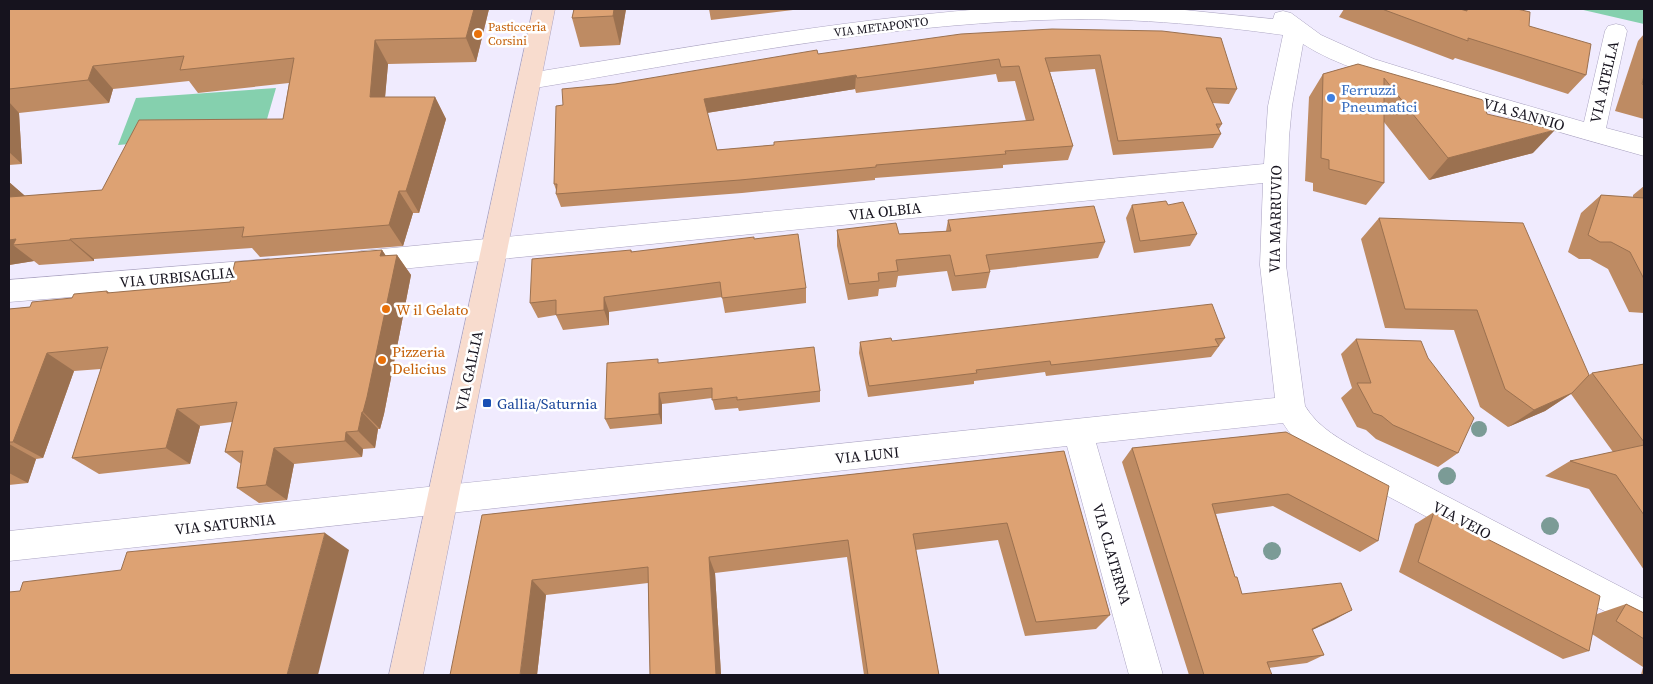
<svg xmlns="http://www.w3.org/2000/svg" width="1653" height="684" font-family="'Source Serif 4',serif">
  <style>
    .green { fill: #85d0ae }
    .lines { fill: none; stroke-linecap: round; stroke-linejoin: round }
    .street-casing { stroke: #aaa3c1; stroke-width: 1 }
    .secondary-casing { stroke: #aaa3c1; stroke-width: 1 }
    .street { fill: #fff; fill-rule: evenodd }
    .secondary { fill: #f8dcce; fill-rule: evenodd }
    .tree { fill: #7b9b96 }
    .wall { fill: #be8b63; fill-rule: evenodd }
    .shaded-wall { fill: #9b7150 }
    .building { fill: #dda273; stroke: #9b7150; fill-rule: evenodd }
    .food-dot { fill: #e8710a; stroke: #fff; stroke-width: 2 }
    .shop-dot { fill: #3f7fe0; stroke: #fff; stroke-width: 2 }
    .transit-dot { fill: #1a4fb4; stroke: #fff; stroke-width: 2 }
    .labels { text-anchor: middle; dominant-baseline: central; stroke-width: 5; stroke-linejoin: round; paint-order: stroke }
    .far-food-label { font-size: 12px; fill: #c56008; stroke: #fff; text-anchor: start }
    .far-street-label { font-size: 12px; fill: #16131e; stroke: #fff }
    .street-label { font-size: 15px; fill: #16131e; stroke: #fff }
    .shop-label { font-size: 15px; fill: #366cbe; stroke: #fff; text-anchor: start }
    .food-label { font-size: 15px; fill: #c56008; stroke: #fff; text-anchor: start }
    .transit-label { font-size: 15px; fill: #164399; stroke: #fff; text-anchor: start }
  </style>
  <rect width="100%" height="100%" fill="#f0ebfe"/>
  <g class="green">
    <polygon points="1579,9 1644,9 1644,24"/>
    <polygon points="276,88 263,133 118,145 136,98"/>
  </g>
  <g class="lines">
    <g class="street-casing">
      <g id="street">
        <path d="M983 9H1175L1273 19 1275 13 1283 11 1291 13 1321 35 1374 59 1484 93 1584 122 1605 31 1608 26 1616 24 1624 26 1627 31 1606 128 1644 138V156C1568 135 1492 113 1417 89 1378 76 1337 66 1303 44L1292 106 1289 137 1286 265 1305 406C1319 429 1342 440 1364 453L1644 599V632L1344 473C1320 459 1297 447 1283 423L1096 443 1163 675H1129L1067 446 9 561V531L1275 398 1260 265 1263 183 361 273 352 269 348 262 352 255 361 251 1264 164 1268 106 1283 35C1204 24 1123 17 1043 20 870 26 699 61 529 89L521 87 518 81 521 75 529 73C680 49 831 21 983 9Z"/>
        <polygon points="269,259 278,262 282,270 278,278 269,281 9,302 9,280"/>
      </g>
    </g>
    <g class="secondary-casing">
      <polygon id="secondary" points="533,9 555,9 423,675 389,675"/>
    </g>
    <use href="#street" class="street"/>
    <use href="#secondary" class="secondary"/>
  </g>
  <g class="tree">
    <circle cx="1479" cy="429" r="8"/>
    <circle cx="1447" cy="476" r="9"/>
    <circle cx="1550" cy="526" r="9"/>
    <circle cx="1272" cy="551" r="9"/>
  </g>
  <g class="wall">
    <polygon points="9,9 489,9 476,62 388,64 385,97 435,97 446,119 419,213 413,213 403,246 260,257 252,248 94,259 94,261 39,265 34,261 9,265 9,182 25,196 102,190 283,119 289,83 198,93 189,81 113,89 109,103 19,113 22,164 9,165"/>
    <polygon points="574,9 626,9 620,45 580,47 572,18"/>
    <polygon points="709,9 793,9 793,10 711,20"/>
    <polygon points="1344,9 1517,9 1529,26 1586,75 1568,94 1455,58 1453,60 1339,17"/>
    <path d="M1052 29 1237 89 1229 104 1212 103 1222 124 1219 129 1221 134 1213 148 1113 155 1095 69 1050 72 1073 146 1068 160 1003 165V168L875 178V180L742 193 561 207 556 194V190L554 184 563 105 615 84 818 54ZM996 74 998 82 1015 81 1026 121 774 145 717 150 707 113 855 89 856 93Z"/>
    <polygon points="1644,34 1644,119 1615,111 1638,41"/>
    <polygon points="1358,64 1487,114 1533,153 1429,180 1384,122 1384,183 1366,205 1313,191 1313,183 1305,181 1309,97 1323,74"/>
    <polygon points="1644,186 1644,313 1629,312 1608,269 1590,259 1579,259 1568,252 1581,213 1601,195 1633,198 1633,195"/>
    <polygon points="1132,205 1168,205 1197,234 1190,246 1134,253 1126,218"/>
    <polygon points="1379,218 1589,375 1592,373 1644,364 1644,570 1589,489 1545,476 1570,461 1613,452 1571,394 1545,411 1508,427 1480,407 1454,330 1385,328 1361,239"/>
    <polygon points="948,220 1105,242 1098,258 990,270 990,272 986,288 952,291 947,271 898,276 896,287 879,289 878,296 848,300 837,246 837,230 899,234 946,231"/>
    <polygon points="754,239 806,288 806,303 725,313 722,297 609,312 609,325 563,330 556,315 538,318 530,303 631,250 632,252"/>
    <polygon points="382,250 386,256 397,255 411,275 384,414 380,429 378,429 375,448 363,449 362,457 294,464 287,500 259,503 237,488 241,464 225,452 232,422 200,426 190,464 99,474 72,458 101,369 74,371 43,458 36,459 28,483 9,485 9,309 30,307 107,291 110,293 230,282"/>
    <polygon points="1225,338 1211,357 1046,376 1045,372 974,381 974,384 868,397 859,353 860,342"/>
    <polygon points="1356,339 1458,453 1438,467 1376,439 1366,430 1357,427 1341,398 1352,388 1341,354"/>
    <polygon points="659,363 820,391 820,402 739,411 738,408 715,410 712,398 662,404 662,424 610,429 605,419"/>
    <polygon points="1286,432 1378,541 1360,552 1273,506 1216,514 1235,577 1242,594 1352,610 1312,630 1324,655 1307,663 1269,668 1271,675 1189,675 1122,462 1132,448"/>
    <polygon points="1064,451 1110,615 1096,629 1025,636 998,540 915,550 939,675 864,675 847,557 715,573 721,675 650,675 648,583 546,595 537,675 482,515"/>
    <polygon points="1434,512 1595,616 1597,614 1626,604 1644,613 1644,675 1641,675 1643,667 1592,634 1589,651 1563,659 1399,572 1415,524"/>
  </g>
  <g class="shaded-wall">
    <polygon points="474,9 489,9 476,62 466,38"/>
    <polygon points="614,9 626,9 620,45 613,16"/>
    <polygon points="375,40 388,64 383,120 370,97"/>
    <polygon points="93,66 113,89 109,103 88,80"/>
    <polygon points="856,75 855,89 706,113 704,99"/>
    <polygon points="435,97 446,119 419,213 406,191"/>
    <polygon points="9,102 19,113 22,164 9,152"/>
    <polygon points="1555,130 1533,153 1429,180 1448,158"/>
    <polygon points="9,182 32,202 9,210"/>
    <polygon points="399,191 413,213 403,246 389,225"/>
    <polygon points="16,239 13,245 34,261 9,265 9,240"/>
    <polygon points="70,239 94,259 94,261 70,240"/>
    <polygon points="382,250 394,268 397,255 411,275 384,414 380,429 363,412 380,256"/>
    <polygon points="604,297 609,312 609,325 604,310"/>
    <polygon points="47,353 74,371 43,458 13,442"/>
    <polygon points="659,393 662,404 662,424 659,414"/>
    <polygon points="1572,393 1545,411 1508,427 1534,410"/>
    <polygon points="177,409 200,426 190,464 166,448"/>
    <polygon points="362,412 378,429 375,448 358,431"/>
    <polygon points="346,432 363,449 362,457 345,441"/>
    <polygon points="9,444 36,459 28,483 9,473"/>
    <polygon points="274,448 294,464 287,500 266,485"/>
    <polygon points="325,533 349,550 318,675 287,675"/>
    <polygon points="709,557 715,573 721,675 716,675"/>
    <polygon points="532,580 546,595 537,675 520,675"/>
    <polygon points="1352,610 1334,620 1295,638 1312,629"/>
  </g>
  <g class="building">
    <polygon points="9,9 474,9 466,38 375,40 370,97 435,97 406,191 399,191 389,225 242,237 244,227 70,239 70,240 13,245 16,239 9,240 9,197 102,190 139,120 283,119 294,58 180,70 184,56 93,66 88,80 9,89"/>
    <polygon points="574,9 614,9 613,16 572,18"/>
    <polygon points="1382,9 1460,9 1467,11 1467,9 1517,9 1530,12 1529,26 1591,44 1586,75 1468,38 1468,41"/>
    <path d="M1052 29 1162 31 1221 38 1237 89 1206 88 1222 124H1216L1221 134 1118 141 1100 55 1045 58 1073 146 1005 151 1006 154 876 165V167L740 180 556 194 557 184H554L556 106 563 105 562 89 615 84 817 50 818 54 961 34ZM999 59 1001 67 1019 66 1034 120 774 142V145L717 150 704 99 856 75 857 78Z"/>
    <polygon points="1358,64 1483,100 1487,114 1555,130 1448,158 1384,78 1384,183 1329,169 1329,160 1321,158 1323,74"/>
    <polygon points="1644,76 1644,85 1642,84"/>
    <polygon points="1601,195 1644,198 1644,279 1630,252 1611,242 1600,242 1588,235"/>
    <polygon points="1166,201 1168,205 1183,202 1197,234 1140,241 1132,205"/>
    <polygon points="1094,206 1105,242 986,255 990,272 955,276 950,255 896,260 898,271 878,273 879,281 849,284 837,230 896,223 899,234 951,231 948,220"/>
    <polygon points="1379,218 1523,223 1589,375 1572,393 1534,410 1505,389 1477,310 1405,309"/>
    <polygon points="798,234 806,288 722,298 720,282 604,297 604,310 556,315 556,300 530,303 532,259 631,250 631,252 754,237 754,239"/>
    <polygon points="382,250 380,256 397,255 367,397 363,412 362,412 358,431 346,432 345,441 274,448 266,485 237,488 243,451 225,452 237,402 177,409 166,448 72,458 108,347 47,353 13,442 9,442 9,309 30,307 32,302 72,298 74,294 107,291 107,293 230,282 235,262"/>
    <polygon points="1212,304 1225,338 1215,339 1219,346 1051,365 1050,361 976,370 977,373 869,386 860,342 891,338 892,341"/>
    <polygon points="1356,339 1421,341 1428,358 1474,418 1458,453 1393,425 1382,416 1373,413 1357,383 1371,383"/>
    <polygon points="814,347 820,391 737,400 737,397 712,400 712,388 659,393 659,414 605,419 607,363 658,359 658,363"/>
    <polygon points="1644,364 1644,442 1592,373"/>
    <polygon points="1286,432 1389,486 1378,541 1288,494 1212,504 1235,577 1237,577 1242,594 1341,583 1352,610 1312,629 1324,655 1267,662 1272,675 1204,675 1132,448"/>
    <polygon points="1644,445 1644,515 1616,475 1570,461"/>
    <polygon points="1064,451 1110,615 1036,622 1007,523 913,534 939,675 868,675 848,540 709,557 716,675 650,675 648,567 532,580 520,675 450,675 482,515"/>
    <polygon points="1434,512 1600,596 1589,651 1418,562"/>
    <polygon points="325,533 287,675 9,675 9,592 20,591 23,582 121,570 127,552"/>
    <polygon points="1626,604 1644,613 1644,639 1616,621"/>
  </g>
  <g class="food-dot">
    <circle cx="478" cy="34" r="5"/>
    <circle cx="386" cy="309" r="5"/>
    <circle cx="382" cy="360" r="5"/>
  </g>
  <circle class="shop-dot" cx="1331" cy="98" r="5"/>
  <rect class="transit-dot" x="482" y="398" width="10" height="10" rx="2.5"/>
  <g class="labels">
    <g class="far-food-label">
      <text x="488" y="27">Pasticceria<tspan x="488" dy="14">Corsini</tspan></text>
    </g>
    <g class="far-street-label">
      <text transform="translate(881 27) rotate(-7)">VIA METAPONTO</text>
    </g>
    <g class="street-label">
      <text transform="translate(1604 82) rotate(-77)">VIA ATELLA</text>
      <text transform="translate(1524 114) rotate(16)">VIA SANNIO</text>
      <text transform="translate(885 211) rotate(-6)">VIA OLBIA</text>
      <text transform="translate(1275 219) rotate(-89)">VIA MARRUVIO</text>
      <text transform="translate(177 277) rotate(-5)">VIA URBISAGLIA</text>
      <text transform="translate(469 371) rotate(-78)">VIA GALLIA</text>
      <text transform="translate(867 455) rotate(-6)">VIA LUNI</text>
      <text transform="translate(1462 520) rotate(28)">VIA VEIO</text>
      <text transform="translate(225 524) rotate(-6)">VIA SATURNIA</text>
      <text transform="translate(1112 554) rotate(74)">VIA CLATERNA</text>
    </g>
    <g class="shop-label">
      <text x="1341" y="89">Ferruzzi<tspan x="1341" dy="17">Pneumatici</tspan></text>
    </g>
    <g class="food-label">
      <text x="396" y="309">W il Gelato</text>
      <text x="392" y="351">Pizzeria<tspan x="392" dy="17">Delicius</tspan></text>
    </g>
    <g class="transit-label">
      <text x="497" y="403">Gallia/Saturnia</text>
    </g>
  </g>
  <rect width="1653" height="684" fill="none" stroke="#16131e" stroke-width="20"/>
</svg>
